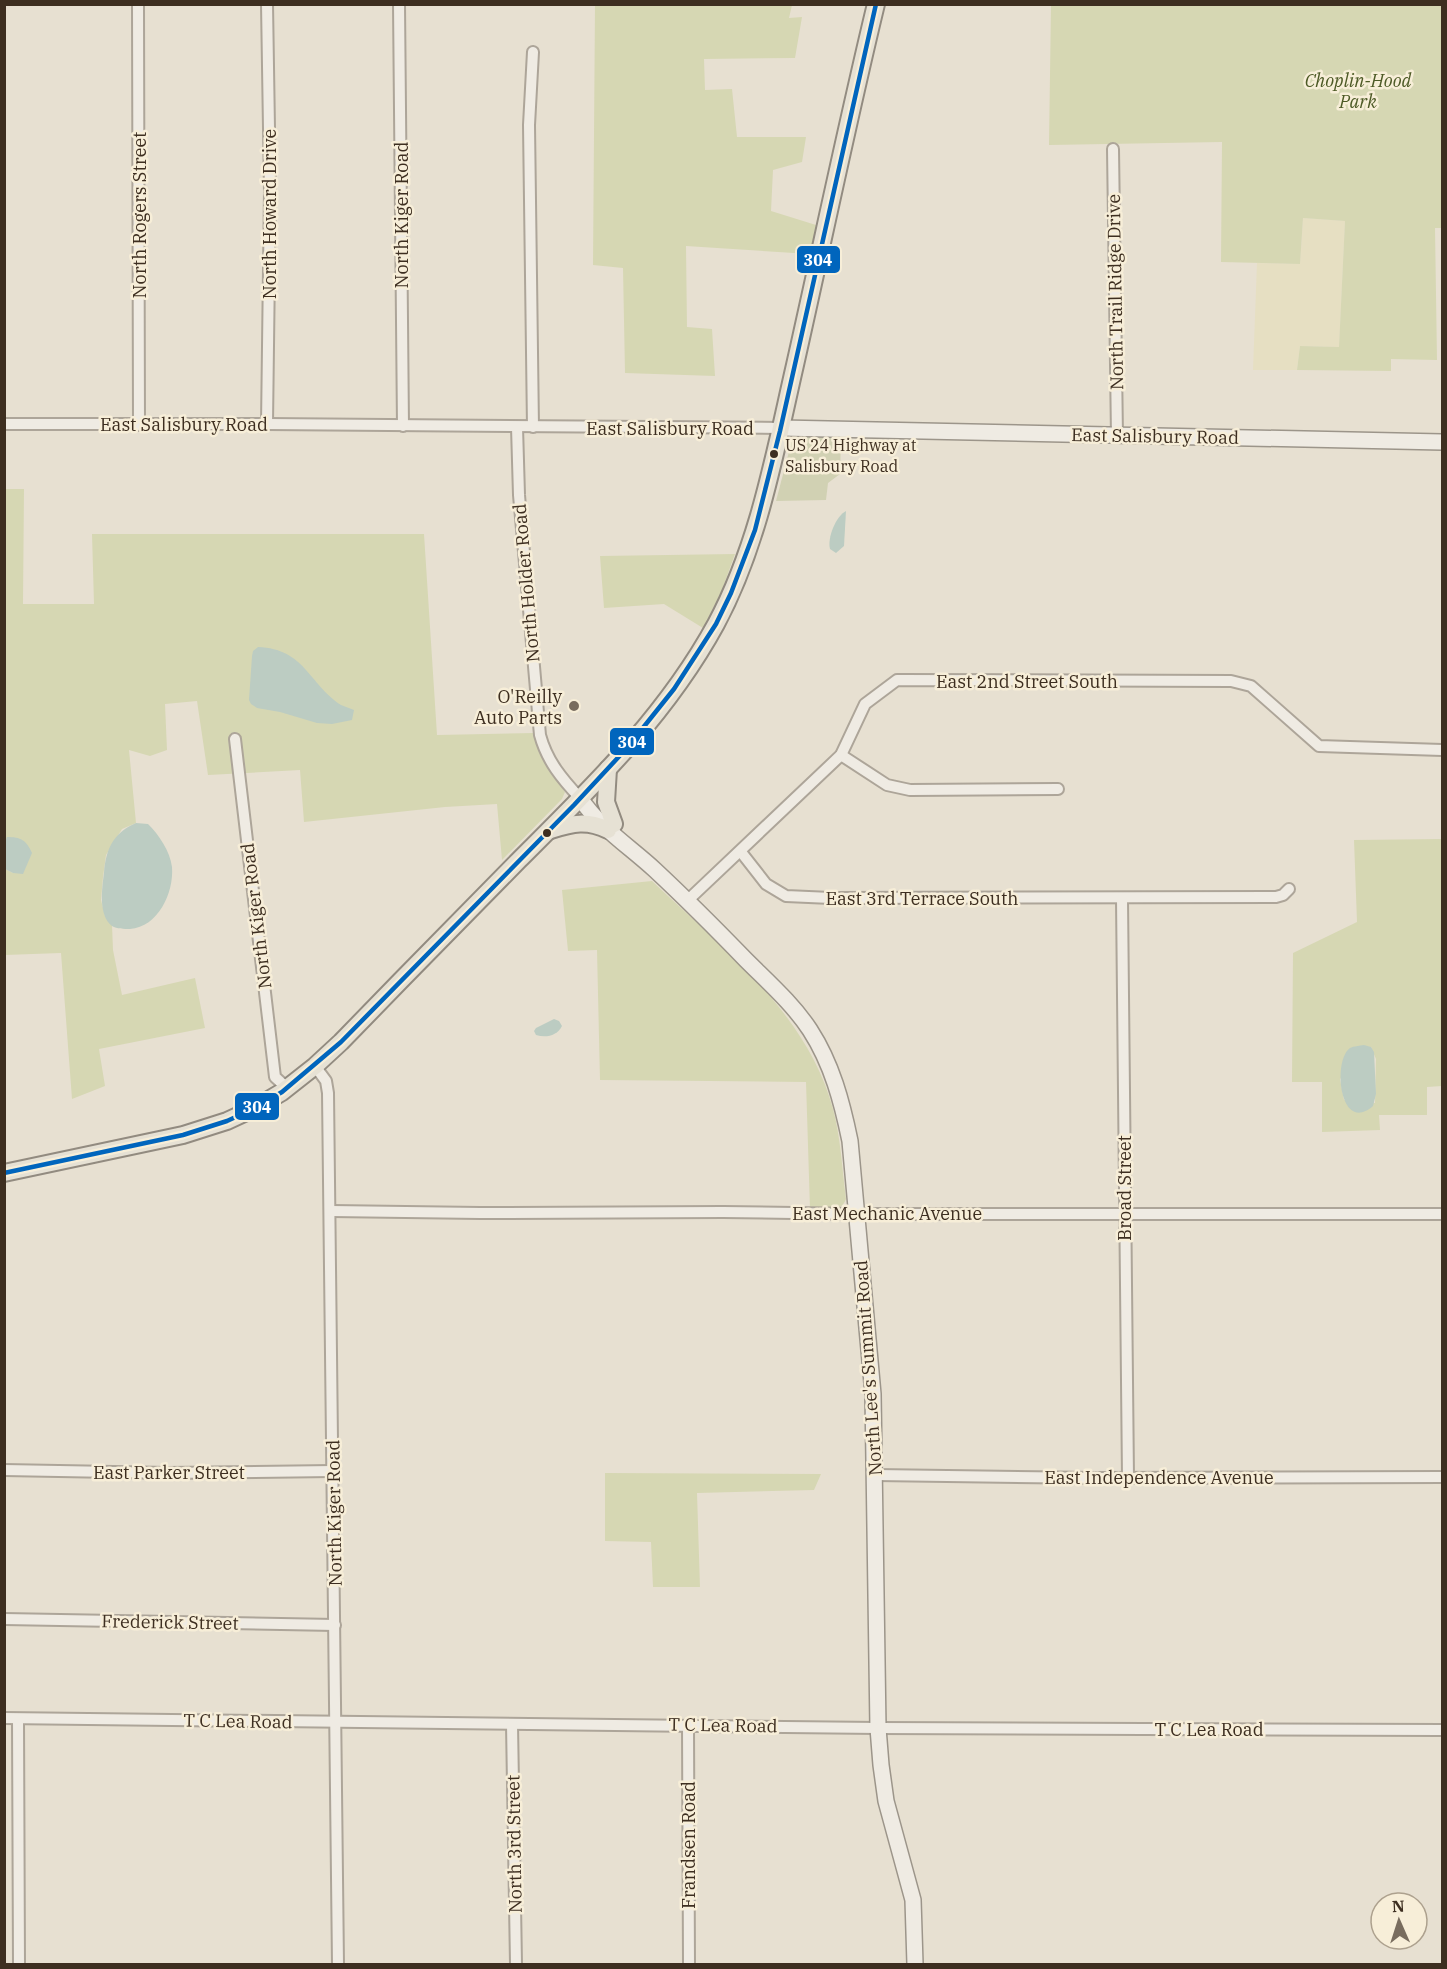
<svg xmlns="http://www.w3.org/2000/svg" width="1447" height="1969" font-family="'IBM Plex Serif',serif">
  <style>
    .farmland { fill: #e6dfc2 }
    .green { fill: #d6d7b3; fill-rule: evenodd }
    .cemetery { fill: #d1d1b3 }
    .water { fill: #bcccc2 }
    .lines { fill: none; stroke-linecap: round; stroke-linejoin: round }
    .minor-casing { stroke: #ada599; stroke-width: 14 }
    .secondary-casing { stroke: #9c958a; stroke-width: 18 }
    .primary-casing { stroke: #928b80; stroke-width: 20 }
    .minor { stroke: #efebe3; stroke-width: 10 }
    .secondary { stroke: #efebe3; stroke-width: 15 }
    .primary { stroke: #e6e1d4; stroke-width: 16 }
    .bus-1-casing { stroke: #f7eed8; stroke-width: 9 }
    .bus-1 { stroke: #0065bd; stroke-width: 4.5 }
    .bus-dot { fill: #3d2e20; stroke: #f7eed8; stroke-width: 2 }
    .poi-dot { fill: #786c5e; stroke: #f7eed8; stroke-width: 2 }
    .labels { text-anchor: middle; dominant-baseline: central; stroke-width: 5; stroke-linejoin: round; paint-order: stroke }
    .bus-label { font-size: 16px; fill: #3d2e20; stroke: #f7eed8; text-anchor: start }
    .park-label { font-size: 18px; font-style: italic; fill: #4d5a26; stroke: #f7eed8 }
    .street-label { font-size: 18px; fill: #3d2e20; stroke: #f7eed8 }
    .poi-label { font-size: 18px; fill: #3d2e20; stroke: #f7eed8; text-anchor: end }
    .line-badge { stroke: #f7eed8; stroke-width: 2 }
    .badge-label { font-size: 16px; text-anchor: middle; font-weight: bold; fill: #fff }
  </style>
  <rect width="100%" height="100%" fill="#e7e0d1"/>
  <polygon class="farmland" points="1303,218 1345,221 1339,347 1300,346 1297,370 1253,370 1257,263 1300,264"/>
  <g class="green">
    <polygon points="595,5 792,5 789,18 802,17 795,58 704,59 705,90 732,89 737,137 806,137 802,162 773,170 771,211 816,225 810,254 686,246 687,327 712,329 715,376 625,373 623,268 593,265"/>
    <polygon points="1051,5 1442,5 1442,228 1435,228 1437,360 1391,359 1391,371 1297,370 1300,346 1339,347 1345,221 1303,218 1300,264 1221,262 1222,142 1049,145"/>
    <polygon points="5,489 24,489 23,604 94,604 92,534 424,534 437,735 534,733 543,759 565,792 562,799 502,860 497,804 445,807 304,822 300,770 208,775 197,701 165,704 167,750 150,756 129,750 136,823 122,829 106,855 103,877 101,900 105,916 112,925 113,950 122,995 195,978 205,1028 99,1049 105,1086 72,1099 61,953 5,955 5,869 13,873 5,842"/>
    <polygon points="735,554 722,590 703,628 664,604 604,608 600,556"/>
    <path d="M1442 839V1086L1427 1087V1115H1379L1380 1130 1322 1132V1082H1292L1293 953 1357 922 1354 840ZM1371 1047 1376 1059 1375 1103 1344 1100 1340 1079Z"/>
    <path d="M652 881C721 947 807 1012 833 1109 841 1139 842 1169 846 1199 841 1214 823 1209 810 1209L806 1082 600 1080 597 950 568 951 562 890Z"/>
    <polygon points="605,1473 821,1474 814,1490 697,1493 700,1587 653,1587 651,1542 605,1541"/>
  </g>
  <polygon class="cemetery" points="798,437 841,438 840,474 828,483 826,500 776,501 792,440"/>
  <g class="water">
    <path d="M846 511 844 546 836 553 830 549C827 538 836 516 846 511Z"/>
    <path d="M258 647C305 649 308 683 341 705 345 707 350 708 354 710L352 720 332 724 317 723 280 712 257 708 251 704 249 700 252 656 253 651Z"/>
    <path d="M136 823 148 824C159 835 170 851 172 867 174 893 158 927 130 929 124 929 117 929 112 926 98 915 102 889 104 873 106 849 113 833 136 823Z"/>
    <path d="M7 837C21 837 26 840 32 853L23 874 13 873 5 869V842Z"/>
    <path d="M554 1019 559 1021 562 1026C557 1036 546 1038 536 1035L534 1031 536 1028Z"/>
    <path d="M1364 1045 1371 1047 1374 1052 1376 1094 1373 1106C1340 1135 1332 1061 1350 1048 1354 1046 1359 1046 1364 1045Z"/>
  </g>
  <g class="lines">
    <g class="minor-casing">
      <g id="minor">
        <polyline points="138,4 139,425"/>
        <polyline points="267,4 270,191 267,424"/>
        <polyline points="399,4 403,426"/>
        <polyline points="1113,149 1117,436"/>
        <polyline points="4,424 267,424 781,428"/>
        <path d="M517 427 519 495 540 735C547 761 562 779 580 798"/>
        <polyline points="533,427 529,125 533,52"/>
        <polyline points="235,739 275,1077 287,1088"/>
        <polyline points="841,755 887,785 910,790 1058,789"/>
        <polyline points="741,852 766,884 786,896 831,898 1276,897 1283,895 1289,889"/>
        <polyline points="1122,899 1128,1477"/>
        <polyline points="687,901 841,755 865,704 897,680 1231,681 1251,686 1319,746 1442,750"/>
        <polyline points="315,1066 326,1081 328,1093 338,1964"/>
        <polyline points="331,1211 480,1213 723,1212 857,1214 1442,1214"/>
        <polyline points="4,1470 168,1473 333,1471"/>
        <polyline points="876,1475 1096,1478 1442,1477"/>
        <polyline points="4,1619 335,1625"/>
        <polyline points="4,1718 878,1728 1442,1730"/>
        <polyline points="18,1719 19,1964"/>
        <polyline points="512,1724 516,1964"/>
        <polyline points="688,1725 689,1964"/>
      </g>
    </g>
    <g class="secondary-casing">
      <g id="secondary">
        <polyline points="781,428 1442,442"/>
        <path d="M580 798C600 828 629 846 655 870 686 899 716 929 746 960 768 982 793 1004 810 1030 832 1064 842 1102 850 1141L873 1394 878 1728 881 1765 886 1801 913 1900 915 1964"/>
      </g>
    </g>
    <g class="primary-casing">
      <g id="primary">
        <polyline points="608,769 606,802 614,824"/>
        <path d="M551 830C573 823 587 820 608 830"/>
        <path d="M4 1173 183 1135 227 1121 255 1108 282 1092 315 1066 341 1042C400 981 459 921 519 860 592 787 666 716 716 624 759 544 775 452 795 365 822 245 847 124 876 4"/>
      </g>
    </g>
    <use href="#minor" class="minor"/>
    <use href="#secondary" class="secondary"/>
    <use href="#primary" class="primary"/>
    <g class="bus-1-casing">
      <polyline id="bus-1" points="4,1173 183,1135 227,1121 255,1108 282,1092 341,1042 574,805 626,749 674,689 716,624 731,593 755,530 780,431 876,4"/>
    </g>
    <use href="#bus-1" class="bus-1"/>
  </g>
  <g class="bus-dot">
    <circle cx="774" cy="454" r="5"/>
    <circle cx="547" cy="833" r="5"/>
  </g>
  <circle class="poi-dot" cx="574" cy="706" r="6"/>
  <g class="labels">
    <g class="bus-label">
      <text x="785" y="445">US 24 Highway at<tspan x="785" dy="21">Salisbury Road</tspan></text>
    </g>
    <g class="park-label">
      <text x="1358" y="80">Choplin-Hood<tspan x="1358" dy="21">Park</tspan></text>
    </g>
    <g class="street-label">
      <text transform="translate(269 214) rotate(-90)">North Howard Drive</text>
      <text transform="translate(139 215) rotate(-90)">North Rogers Street</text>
      <text transform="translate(401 215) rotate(-90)">North Kiger Road</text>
      <text transform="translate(1115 292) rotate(-91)">North Trail Ridge Drive</text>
      <text x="184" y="424">East Salisbury Road</text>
      <text x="670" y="428">East Salisbury Road</text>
      <text transform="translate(1155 436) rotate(1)">East Salisbury Road</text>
      <text transform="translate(526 583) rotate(-95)">North Holder Road</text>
      <text x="1027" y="681">East 2nd Street South</text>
      <text x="922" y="898">East 3rd Terrace South</text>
      <text transform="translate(256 916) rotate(-97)">North Kiger Road</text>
      <text transform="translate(1124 1188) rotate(-90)">Broad Street</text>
      <text x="887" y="1213">East Mechanic Avenue</text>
      <text transform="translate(868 1368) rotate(-94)">North Lee's Summit Road</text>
      <text x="169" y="1472">East Parker Street</text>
      <text x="1159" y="1477">East Independence Avenue</text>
      <text transform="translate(334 1513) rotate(-91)">North Kiger Road</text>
      <text transform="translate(170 1622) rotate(1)">Frederick Street</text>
      <text transform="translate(238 1721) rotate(1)">T C Lea Road</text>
      <text transform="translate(723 1725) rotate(1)">T C Lea Road</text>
      <text x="1209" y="1729">T C Lea Road</text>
      <text transform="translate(514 1844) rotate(-91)">North 3rd Street</text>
      <text transform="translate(688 1845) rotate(-90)">Frandsen Road</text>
    </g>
    <g class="poi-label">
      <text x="562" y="696">O'Reilly<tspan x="562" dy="21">Auto Parts</tspan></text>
    </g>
  </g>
  <g class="line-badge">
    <rect x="796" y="245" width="45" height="29" rx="6" fill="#0065bd"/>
    <rect x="609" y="727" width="46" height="29" rx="6" fill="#0065bd"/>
    <rect x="234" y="1092" width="46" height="29" rx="6" fill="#0065bd"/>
  </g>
  <g class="badge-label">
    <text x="818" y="266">304</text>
    <text x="632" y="748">304</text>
    <text x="257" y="1113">304</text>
  </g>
  <rect width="1447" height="1969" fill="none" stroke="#3d2e20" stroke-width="12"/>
  <g transform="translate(1399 1921) rotate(357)"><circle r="28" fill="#f7eed8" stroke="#ada18e" stroke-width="1.5"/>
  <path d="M0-4.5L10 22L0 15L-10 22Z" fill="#786c5e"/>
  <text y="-9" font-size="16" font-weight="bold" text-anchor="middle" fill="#3d2e20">N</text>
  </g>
</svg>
